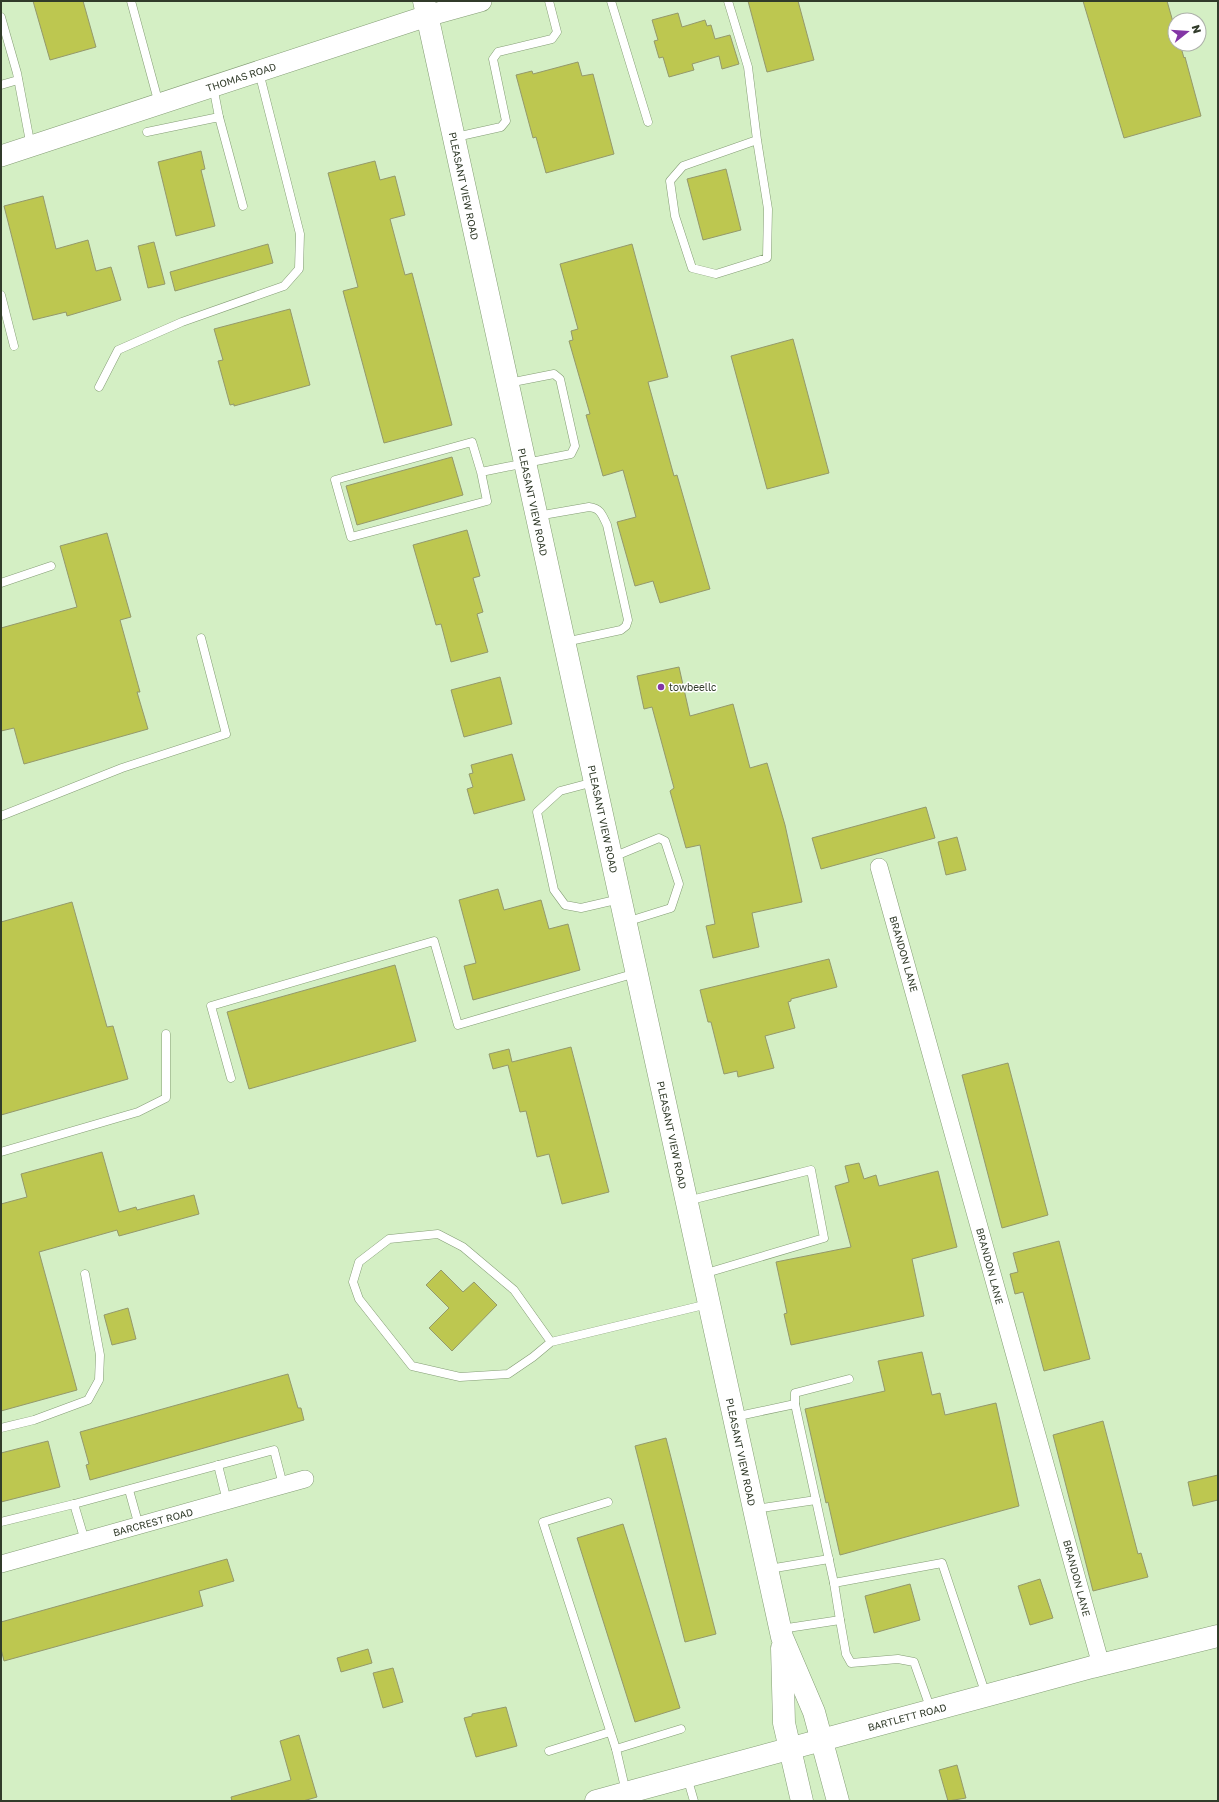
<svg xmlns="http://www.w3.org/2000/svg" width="1219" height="1802" font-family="'Golos Text',sans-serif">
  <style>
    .building { fill: #bdc750; stroke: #94996c }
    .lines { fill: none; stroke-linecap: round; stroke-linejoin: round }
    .service-casing { stroke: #849d75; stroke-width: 9 }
    .minor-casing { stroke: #849d75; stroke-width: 18 }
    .tertiary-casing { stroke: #849d75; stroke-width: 22 }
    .secondary-casing { stroke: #849d75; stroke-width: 23 }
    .service { stroke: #fff; stroke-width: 8 }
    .minor { stroke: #fff; stroke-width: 17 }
    .tertiary { stroke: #fff; stroke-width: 21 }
    .secondary { stroke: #fff; stroke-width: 22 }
    .poi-dot { fill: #8335a5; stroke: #fff; stroke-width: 1.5 }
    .labels { text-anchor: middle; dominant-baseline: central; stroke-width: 3; stroke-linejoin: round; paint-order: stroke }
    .street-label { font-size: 10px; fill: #313b2a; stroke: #fff }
    .poi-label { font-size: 10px; fill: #313b2a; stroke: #fff; text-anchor: start }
  </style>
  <rect width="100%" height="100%" fill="#d4efc4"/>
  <g class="building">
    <polygon points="33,1 83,1 96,47 50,60"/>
    <polygon points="748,1 798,1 814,60 767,72"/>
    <polygon points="1083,1 1167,1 1175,29 1175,44 1180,44 1184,58 1185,57 1201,116 1124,138"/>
    <polygon points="678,13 682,27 705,20 707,26 711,25 715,39 730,35 739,64 722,69 719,56 692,64 694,70 669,77 663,57 659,58 654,41 658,40 652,20"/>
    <polygon points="578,62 582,76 593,74 614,154 546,173 536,137 533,138 516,75 532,71 533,74"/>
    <polygon points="201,151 205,169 201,170 215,226 176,236 158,162"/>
    <polygon points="375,161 380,180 395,176 405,215 390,219 405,275 412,273 452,425 384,443 343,291 358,287 328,173"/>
    <polygon points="726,169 741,230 703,240 687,179"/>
    <polygon points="43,196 56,249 88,240 96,271 111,267 121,300 67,316 66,312 33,320 4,206"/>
    <polygon points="154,242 165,284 148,288 138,246"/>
    <polygon points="268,244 273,263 175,291 170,272"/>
    <polygon points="632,244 668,377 648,382 674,476 677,475 710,589 660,603 653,581 635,586 617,522 636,517 623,470 603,476 586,415 590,414 569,341 573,340 571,331 578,329 560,264"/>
    <polygon points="290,309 310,385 234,406 234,404 230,405 218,361 223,360 214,329"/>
    <polygon points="793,339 829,473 767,489 731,356"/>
    <polygon points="452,457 463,495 357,525 346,486"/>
    <polygon points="467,530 480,576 473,578 483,612 477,614 488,652 451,662 441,624 436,625 413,545"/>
    <polygon points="107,533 131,617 120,620 140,692 137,692 148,729 24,764 14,728 1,731 1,628 77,607 60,546"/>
    <polygon points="679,667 690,716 733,704 750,768 767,763 785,825 802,902 752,913 759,947 713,958 706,926 715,924 700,845 686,848 670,791 674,788 652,707 644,709 637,676"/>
    <polygon points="500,677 512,724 464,737 451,690"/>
    <polygon points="512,754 525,800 474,814 467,789 473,787 469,774 473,773 471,765"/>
    <polygon points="926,807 935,838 821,869 812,838"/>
    <polygon points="957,837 966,870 946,875 938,842"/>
    <polygon points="498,889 504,910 541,900 549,929 568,924 580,970 473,1000 464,966 476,963 459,900"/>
    <polygon points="72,902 107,1027 113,1026 128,1079 1,1115 1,922"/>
    <polygon points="829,959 837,987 791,999 791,1001 788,1002 795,1028 765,1036 774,1068 738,1077 737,1071 724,1074 711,1022 708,1022 700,990"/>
    <polygon points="395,965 416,1041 249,1089 227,1012"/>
    <polygon points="571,1047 609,1192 562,1204 549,1154 537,1157 526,1111 520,1112 508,1065 493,1069 489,1054 509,1049 512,1062"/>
    <polygon points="1008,1063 1048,1215 1002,1228 962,1075"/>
    <polygon points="102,1152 119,1212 136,1207 137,1210 194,1195 199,1214 119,1236 117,1230 39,1252 77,1390 1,1411 1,1204 27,1197 21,1174"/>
    <polygon points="859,1163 864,1179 876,1175 879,1186 938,1171 957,1247 912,1259 924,1316 791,1345 784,1314 787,1313 776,1262 851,1247 835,1186 849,1182 845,1166"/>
    <polygon points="1059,1241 1090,1359 1044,1371 1023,1292 1015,1294 1010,1274 1018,1272 1013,1253"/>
    <polygon points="441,1270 463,1292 474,1282 497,1305 452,1351 429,1328 449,1308 426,1285"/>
    <polygon points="128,1308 136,1339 112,1345 104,1315"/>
    <polygon points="922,1352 932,1395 940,1393 945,1415 996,1403 1019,1506 840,1555 828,1502 826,1503 805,1409 885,1391 878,1361"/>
    <polygon points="288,1374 298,1408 301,1408 304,1420 90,1480 86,1465 89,1464 80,1432"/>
    <polygon points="1103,1421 1138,1554 1141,1553 1148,1577 1093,1591 1053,1435"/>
    <polygon points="666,1438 716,1634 685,1642 635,1446"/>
    <polygon points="48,1441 60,1487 1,1502 1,1453"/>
    <polygon points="1218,1475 1218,1500 1193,1506 1188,1482"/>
    <polygon points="623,1524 680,1708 635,1722 577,1538"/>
    <polygon points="227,1559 234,1581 199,1591 203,1606 4,1661 1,1649 1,1622"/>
    <polygon points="1040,1579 1053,1618 1030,1625 1018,1586"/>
    <polygon points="910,1584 920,1620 874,1633 865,1596"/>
    <polygon points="368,1649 372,1663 341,1672 337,1658"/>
    <polygon points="393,1668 403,1702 383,1708 373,1673"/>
    <polygon points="506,1707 517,1746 476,1757 464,1718 472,1716 472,1714"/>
    <polygon points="299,1735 317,1797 303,1801 232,1801 231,1797 291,1780 280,1741"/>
    <polygon points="957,1765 966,1798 948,1801 939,1770"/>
  </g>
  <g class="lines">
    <g class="service-casing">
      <g id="service">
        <polyline points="131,1 159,104"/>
        <polyline points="611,1 648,122"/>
        <polyline points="728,1 748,67 757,140 768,209 767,258 716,274 692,268 675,216 670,181 683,166 757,140"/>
        <polyline points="1,17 17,73 31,147"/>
        <polyline points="1,85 18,80"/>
        <polyline points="213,86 219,117"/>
        <polyline points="147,132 219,117 243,206"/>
        <polyline points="456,137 501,127 506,121 493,59 498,52 552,39 557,32 549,1"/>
        <polyline points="1,295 14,346"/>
        <polyline points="99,387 118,350 182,322 284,286 299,269 300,234 259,72"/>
        <polyline points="481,472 487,501 351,537 335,480 472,442 481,472 571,454 575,446 560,379 554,374 508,383"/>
        <path d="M537 516 589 507C600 508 602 514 607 525L628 620 626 626 621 630 565 642"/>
        <polyline points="1,583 51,566"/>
        <polyline points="594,782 560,791 537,812 554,890 565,905 581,908 620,899"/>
        <polyline points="1,816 122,768 226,734 201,638"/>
        <polyline points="613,857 659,838 665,841 679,884 671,908 626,922"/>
        <polyline points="231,1078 211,1006 434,941 458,1025 636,973"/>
        <polyline points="1,1152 138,1112 166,1098 166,1034"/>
        <polyline points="687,1201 811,1170 824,1238 703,1274"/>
        <polyline points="551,1342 514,1290 463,1247 438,1234 389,1239 359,1262 353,1282 359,1299 412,1366 460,1377 508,1374 533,1357 551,1342 708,1304"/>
        <polyline points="795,1404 834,1583 942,1563 986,1695"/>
        <polyline points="734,1417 795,1404 795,1393 849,1379"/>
        <polyline points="1,1428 34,1420 88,1400 99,1380 100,1355 85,1274"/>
        <polyline points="218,1465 227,1501"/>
        <polyline points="129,1490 139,1526"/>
        <polyline points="608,1502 543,1522 616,1749 626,1792"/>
        <polyline points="755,1509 816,1500"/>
        <polyline points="1,1522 74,1504"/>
        <polyline points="85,1541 74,1504 274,1450 283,1485"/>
        <polyline points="769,1569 829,1559"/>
        <polyline points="840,1620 846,1654 851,1663 898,1659 914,1662 931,1710"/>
        <polyline points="781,1629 840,1620 834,1583"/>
        <polyline points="616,1749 681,1729"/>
        <polyline points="549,1751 610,1732"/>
        <polyline points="687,1777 694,1801"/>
      </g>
    </g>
    <g class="minor-casing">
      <g id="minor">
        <polyline points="879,867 1101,1665"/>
        <polyline points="1,1564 305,1479"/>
      </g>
    </g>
    <g class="tertiary-casing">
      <polyline id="tertiary" points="1,156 427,16 481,1"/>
    </g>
    <g class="secondary-casing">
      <g id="secondary">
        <polyline points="424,1 782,1637 814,1712 838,1801"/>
        <polyline points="782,1648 784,1723 802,1801"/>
        <polyline points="596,1801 1092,1667 1218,1636"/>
      </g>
    </g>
    <use href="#service" class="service"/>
    <use href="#minor" class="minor"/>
    <use href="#tertiary" class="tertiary"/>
    <use href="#secondary" class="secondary"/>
  </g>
  <circle class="poi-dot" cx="661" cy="687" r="4"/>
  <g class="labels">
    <g class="street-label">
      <text transform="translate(241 77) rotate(-18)">THOMAS ROAD</text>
      <text transform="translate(464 186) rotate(78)">PLEASANT VIEW ROAD</text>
      <text transform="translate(533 502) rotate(78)">PLEASANT VIEW ROAD</text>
      <text transform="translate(603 819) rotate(78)">PLEASANT VIEW ROAD</text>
      <text transform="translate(904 954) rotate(74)">BRANDON LANE</text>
      <text transform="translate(672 1135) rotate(78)">PLEASANT VIEW ROAD</text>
      <text transform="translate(990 1266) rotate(75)">BRANDON LANE</text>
      <text transform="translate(741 1452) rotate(78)">PLEASANT VIEW ROAD</text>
      <text transform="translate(153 1522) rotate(-15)">BARCREST ROAD</text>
      <text transform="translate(1077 1578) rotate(75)">BRANDON LANE</text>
      <text transform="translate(907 1717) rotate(-15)">BARTLETT ROAD</text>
    </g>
    <g class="poi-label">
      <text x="669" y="687">towbeellc</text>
    </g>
  </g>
  <rect width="1219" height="1802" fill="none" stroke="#313b2a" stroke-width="4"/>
  <g transform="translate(1187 32) rotate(73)"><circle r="19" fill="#ffffff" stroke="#adb1aa"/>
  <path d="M0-3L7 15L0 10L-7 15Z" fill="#8335a5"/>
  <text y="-6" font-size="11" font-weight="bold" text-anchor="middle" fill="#313b2a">N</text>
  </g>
</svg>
